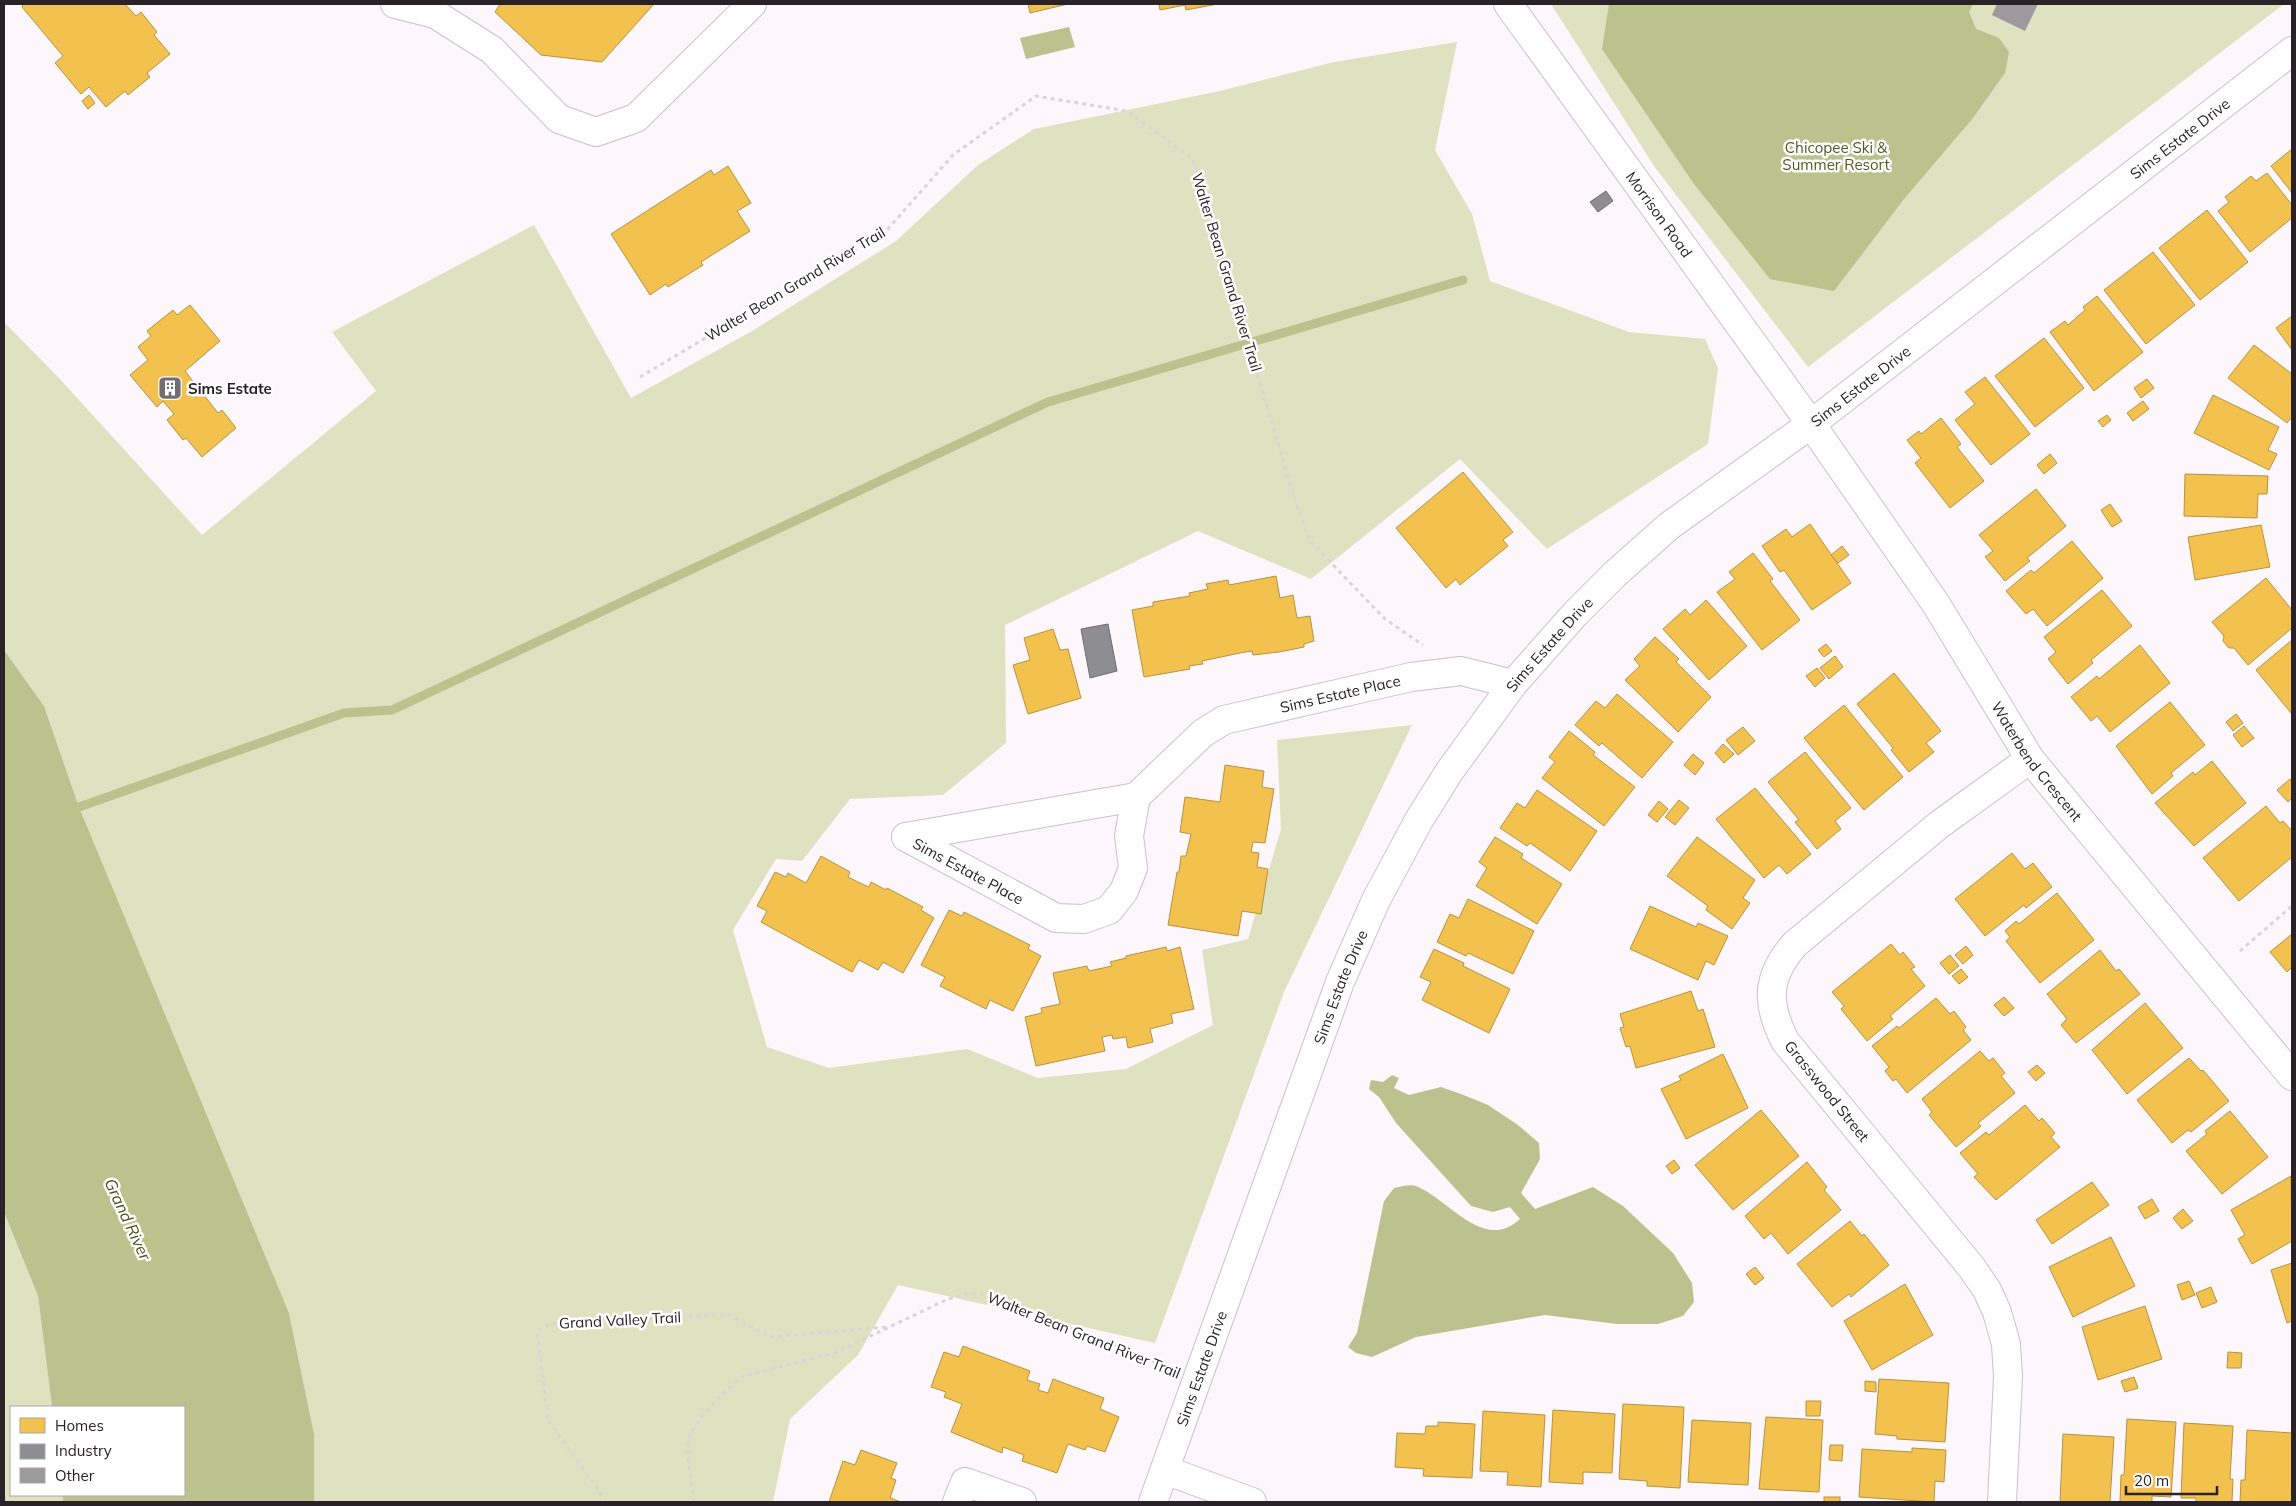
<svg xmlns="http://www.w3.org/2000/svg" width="2296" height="1506" font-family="Mulish,sans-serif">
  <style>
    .green { fill: #dee2c1 }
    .water { fill: #bbc28d }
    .homes { fill: #f2c14e; stroke: #b69242 }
    .industry { fill: #8d8d92; stroke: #6f6d72 }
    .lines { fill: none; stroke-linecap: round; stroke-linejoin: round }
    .stream { stroke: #bbc28d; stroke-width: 9 }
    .building { fill: #9e999d }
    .minor-casing { stroke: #c8c2c6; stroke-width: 30 }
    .path { stroke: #d8d6d7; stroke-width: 3; stroke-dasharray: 4 4; stroke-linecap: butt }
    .minor { stroke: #fffefe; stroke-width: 28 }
    .labels { text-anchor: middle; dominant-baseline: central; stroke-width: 5; stroke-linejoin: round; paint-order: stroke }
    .street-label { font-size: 15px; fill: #292327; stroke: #fff }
    .park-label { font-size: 15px; fill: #535b23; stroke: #fff }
    .poi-label { font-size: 15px; font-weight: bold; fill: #292327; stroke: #fff; text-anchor: start }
    .water-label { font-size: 16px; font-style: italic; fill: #4a5219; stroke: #fff }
  </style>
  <rect width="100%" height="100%" fill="#fdf7fb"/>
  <g class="green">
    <polygon points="1551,4 2284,4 1808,367 1654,166"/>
    <polygon points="1457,42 1435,150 1472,214 1490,281 1629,332 1705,339 1718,368 1708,444 1547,549 1460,459 1311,579 1198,531 1005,625 1006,743 943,795 850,799 802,861 776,859 733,930 767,1047 829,1068 967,1049 1038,1078 1126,1069 1213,1025 1202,950 1248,939 1281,829 1277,740 1412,725 1284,992 1155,1343 898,1285 858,1355 790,1419 773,1502 314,1502 314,1434 289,1313 79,807 44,706 4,650 4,322 58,377 202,535 376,391 332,332 534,225 631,398 752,331 896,241 978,165 1034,129 1220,91 1334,62"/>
    <polygon points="4,1212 38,1296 52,1407 11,1407 11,1495 63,1495 63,1502 4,1502"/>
  </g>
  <g class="water">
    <polygon points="1609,4 1973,4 1969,12 1976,29 1999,38 2009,52 2005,73 1973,118 1904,199 1834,291 1770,279 1694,184 1602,49"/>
    <polygon points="1069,27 1075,47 1026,59 1020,38"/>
    <polygon points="4,650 44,706 79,807 289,1313 314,1434 314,1502 63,1502 63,1495 184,1495 184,1407 52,1407 38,1296 4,1212"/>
    <path d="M1392 1075 1399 1078 1394 1088 1409 1095 1441 1087 1461 1094 1488 1105 1518 1125 1539 1143 1540 1159 1521 1193 1535 1209 1593 1187 1623 1206 1673 1253 1692 1283 1694 1302 1683 1316 1658 1324H1617L1545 1315 1416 1337 1372 1357 1356 1353 1348 1347 1357 1333 1384 1201 1394 1188C1400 1187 1410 1184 1416 1186 1449 1199 1483 1253 1520 1219L1510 1207 1493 1212 1471 1206 1396 1123 1379 1097 1369 1089 1371 1080 1383 1082Z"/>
  </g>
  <g class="homes">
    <polygon points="23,4 125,4 136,16 141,12 157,32 154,35 170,54 147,73 150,77 128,95 125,91 106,107 89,87 81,94 55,63 63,56 22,7"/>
    <polygon points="500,4 654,4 602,62 541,55 495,12"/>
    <polygon points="1028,4 1068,4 1030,13"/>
    <polygon points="1159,4 1218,4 1186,10 1185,5 1160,10"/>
    <polygon points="89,95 95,103 88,109 82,101"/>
    <polygon points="2292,149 2292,193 2271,166"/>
    <polygon points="728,166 751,203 737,211 750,231 701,262 703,265 668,287 666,284 650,295 611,234 711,170 714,175"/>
    <polygon points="2267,173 2292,205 2292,218 2250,252 2218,211 2229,202 2225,197 2251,176 2256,181"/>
    <polygon points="2207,210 2248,262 2200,300 2159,248"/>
    <polygon points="2153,252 2195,305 2146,344 2104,290"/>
    <polygon points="2097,296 2143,352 2094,391 2050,332 2065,321 2068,325 2085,310 2083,307"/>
    <polygon points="190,305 220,341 185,371 218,413 222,410 236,428 202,457 186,438 183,440 167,420 174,414 163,401 157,407 130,375 148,360 138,347 151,336 147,331 173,310 177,315"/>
    <polygon points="2292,316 2292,350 2276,328"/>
    <polygon points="2044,338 2084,388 2035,427 1995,376"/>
    <polygon points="2254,345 2292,374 2292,417 2287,423 2228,378"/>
    <polygon points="1985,377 2030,434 1991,465 1955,420 1975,404 1965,392"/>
    <polygon points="2147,379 2154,388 2141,398 2134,388"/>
    <polygon points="2213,395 2279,427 2268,450 2277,454 2269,470 2194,433"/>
    <polygon points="2143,401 2149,409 2133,421 2127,413"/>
    <polygon points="2107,415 2111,420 2103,427 2098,421"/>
    <polygon points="1941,418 1961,444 1957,447 1984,481 1950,508 1915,463 1921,458 1907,440 1919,431 1921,434"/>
    <polygon points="2050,454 2057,463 2044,474 2037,465"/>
    <polygon points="1463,472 1513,532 1503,540 1508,546 1460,585 1456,579 1446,588 1396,528"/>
    <polygon points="2185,474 2268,476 2267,494 2258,494 2257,518 2184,516"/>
    <polygon points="2036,489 2066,526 2027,558 2030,561 2005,581 1985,557 1993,551 1979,535"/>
    <polygon points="2110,504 2122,521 2112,527 2101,510"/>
    <polygon points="1810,524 1851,583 1812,610 1784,570 1780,572 1762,546 1786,529 1792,537"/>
    <polygon points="2261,525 2270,567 2195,580 2188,537"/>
    <polygon points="2072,541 2103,578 2047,626 2033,609 2026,614 2006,591 2031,570 2034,573"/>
    <polygon points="1842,546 1849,555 1838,563 1831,555"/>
    <polygon points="1753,553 1773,579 1770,581 1800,620 1762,650 1717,592 1735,579 1729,572"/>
    <polygon points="1276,576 1280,598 1293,595 1297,618 1310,616 1314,641 1304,644 1304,647 1279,652 1253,655 1252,651 1240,653 1202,661 1203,664 1189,666 1190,669 1144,677 1132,610 1153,606 1153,602 1190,596 1189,593 1208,589 1206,584 1228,580 1229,585"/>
    <polygon points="2266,578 2292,610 2292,628 2248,665 2234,648 2229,648 2223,641 2224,636 2212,622"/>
    <polygon points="2102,590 2132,626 2091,660 2093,663 2068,684 2048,659 2056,652 2044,637"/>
    <polygon points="1706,600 1747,646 1709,680 1663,629 1685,609 1690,615"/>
    <polygon points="1053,629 1060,650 1068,649 1081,698 1028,714 1013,665 1030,660 1024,638"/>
    <polygon points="1655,637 1679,659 1676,662 1711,697 1678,732 1625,680 1640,666 1634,659"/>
    <polygon points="2292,640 2292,712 2291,713 2256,670"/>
    <polygon points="1826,644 1832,651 1824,657 1818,650"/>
    <polygon points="2140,645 2170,683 2110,732 2097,716 2091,721 2071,697 2097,676 2099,679"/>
    <polygon points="1835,656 1843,667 1829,679 1820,668"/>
    <polygon points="1817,668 1825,678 1815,687 1806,676"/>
    <polygon points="1894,673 1941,731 1926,743 1934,752 1909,772 1891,750 1893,748 1857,704"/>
    <polygon points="1617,694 1673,742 1642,778 1602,743 1599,746 1575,725 1596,701 1605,708"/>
    <polygon points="2170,702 2205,745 2171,773 2173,776 2152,794 2116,746"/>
    <polygon points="1844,705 1903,777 1864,810 1804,738"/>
    <polygon points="2236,714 2243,723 2233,731 2226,722"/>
    <polygon points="2244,726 2254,738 2242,747 2233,735"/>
    <polygon points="1743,727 1755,741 1738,755 1726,740"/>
    <polygon points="1569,731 1595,752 1593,755 1635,787 1604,826 1542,778 1555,762 1549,757"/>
    <polygon points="1723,744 1734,754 1724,763 1715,753"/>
    <polygon points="1805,752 1851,808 1835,821 1841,829 1817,849 1795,822 1799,820 1768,782"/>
    <polygon points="1693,754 1704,763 1695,775 1684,765"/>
    <polygon points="2212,761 2246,803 2194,846 2155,803 2193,772 2195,775"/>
    <polygon points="1225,765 1264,771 1262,787 1274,789 1265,843 1253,842 1251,852 1259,853 1257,867 1268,869 1261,914 1242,911 1238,936 1168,925 1177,872 1179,872 1181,856 1186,856 1191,834 1180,832 1185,797 1220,802"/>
    <polygon points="2290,779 2292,781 2292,798 2288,802 2277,790"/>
    <polygon points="1755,788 1811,854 1787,874 1779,865 1764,878 1716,819"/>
    <polygon points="1537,790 1597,831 1570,871 1530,843 1527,846 1500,828 1517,803 1525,808"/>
    <polygon points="1679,800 1689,808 1675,825 1665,817"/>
    <polygon points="1659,801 1668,809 1657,822 1648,815"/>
    <polygon points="2266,806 2280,823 2283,821 2292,831 2292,857 2239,901 2203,858"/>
    <polygon points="1495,837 1523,854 1521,858 1562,884 1537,924 1476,886 1487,868 1479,862"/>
    <polygon points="1697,837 1755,880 1743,898 1750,903 1732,929 1706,910 1708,906 1667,876"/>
    <polygon points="2012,853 2025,869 2033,863 2052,887 2026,908 2024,905 1985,936 1955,899"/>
    <polygon points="821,856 850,872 848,877 860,883 869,887 871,882 886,890 887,888 923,907 921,910 934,918 903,973 883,962 878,970 859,960 852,972 761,922 767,911 757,906 775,872 786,877 788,873 806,883"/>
    <polygon points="2057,893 2094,940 2040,983 2006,941 2010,937 2005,931 2016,921 2019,924"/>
    <polygon points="1468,899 1534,931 1513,974 1468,953 1466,956 1437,942 1450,914 1459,918"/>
    <polygon points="1650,906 1696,927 1698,923 1728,936 1714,965 1706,961 1698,980 1630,949"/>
    <polygon points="949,910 962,916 964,912 1030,945 1028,949 1041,956 1013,1011 990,1000 986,1009 940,986 945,977 921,965"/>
    <polygon points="2292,934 2292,967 2287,972 2270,952"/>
    <polygon points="1891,944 1900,955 1903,952 1915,967 1911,969 1925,986 1890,1016 1893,1019 1867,1041 1841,1009 1844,1006 1832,992"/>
    <polygon points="1966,946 1973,955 1963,964 1955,955"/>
    <polygon points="1166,947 1167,951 1180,947 1194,1009 1171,1014 1173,1023 1150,1029 1153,1042 1128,1048 1126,1037 1113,1039 1112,1035 1102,1037 1105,1051 1036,1066 1025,1017 1042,1013 1041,1008 1060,1004 1053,973 1087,966 1089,971 1112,966 1110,962 1126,958 1126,956"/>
    <polygon points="1434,949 1464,963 1463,966 1510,989 1489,1033 1422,1000 1431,982 1420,977"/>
    <polygon points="2100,950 2116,971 2119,969 2140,994 2076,1043 2061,1025 2067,1019 2047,994"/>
    <polygon points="1950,955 1959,966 1949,974 1940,963"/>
    <polygon points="1961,969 1968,977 1959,984 1952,976"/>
    <polygon points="1691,991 1698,1011 1703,1009 1715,1047 1636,1068 1630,1046 1626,1047 1620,1028 1624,1027 1620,1014"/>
    <polygon points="2004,997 2014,1008 2004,1016 1994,1005"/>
    <polygon points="1936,998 1950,1014 1954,1011 1966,1027 1963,1030 1971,1040 1907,1093 1896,1079 1893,1081 1885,1071 1889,1067 1872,1046 1897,1026 1899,1028"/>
    <polygon points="2145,1003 2183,1048 2127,1094 2092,1050"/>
    <polygon points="1980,1051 1989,1061 1993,1058 2005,1073 2001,1076 2015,1093 1978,1123 1981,1126 1956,1147 1929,1115 1932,1112 1922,1099"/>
    <polygon points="1723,1054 1748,1108 1686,1139 1661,1089 1681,1080 1679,1076"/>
    <polygon points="2189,1058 2201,1071 2203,1070 2229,1101 2191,1132 2188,1130 2172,1143 2137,1100"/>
    <polygon points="2037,1065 2045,1073 2036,1081 2028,1072"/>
    <polygon points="2025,1105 2039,1121 2042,1118 2055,1133 2051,1137 2060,1147 1996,1200 1974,1177 1978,1174 1960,1153 1986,1132 1989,1135"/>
    <polygon points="1761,1110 1799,1156 1733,1210 1695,1165"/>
    <polygon points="2230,1111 2268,1157 2222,1194 2186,1151 2207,1134 2205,1131"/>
    <polygon points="1674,1160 1680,1168 1672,1174 1666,1166"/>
    <polygon points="1807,1162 1827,1187 1824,1190 1841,1210 1788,1254 1771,1233 1764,1239 1745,1216"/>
    <polygon points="2291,1176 2292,1241 2252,1264 2238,1239 2245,1235 2231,1210"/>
    <polygon points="2092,1182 2109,1205 2052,1244 2036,1220"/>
    <polygon points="2152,1199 2159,1211 2145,1219 2138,1207"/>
    <polygon points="2183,1209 2193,1221 2182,1229 2173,1218"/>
    <polygon points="1850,1221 1862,1236 1864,1234 1889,1265 1851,1297 1849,1294 1832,1307 1797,1264"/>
    <polygon points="2111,1237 2135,1286 2073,1317 2049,1267"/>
    <polygon points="2292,1263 2292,1321 2287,1323 2271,1270"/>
    <polygon points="1755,1267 1764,1278 1755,1285 1746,1274"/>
    <polygon points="2189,1281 2195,1295 2182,1300 2177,1285"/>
    <polygon points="1905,1284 1933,1335 1872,1370 1844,1321"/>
    <polygon points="2211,1287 2217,1302 2202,1308 2196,1293"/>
    <polygon points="2145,1306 2162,1359 2098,1380 2082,1327"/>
    <polygon points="963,1346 1030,1371 1027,1380 1040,1384 1038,1390 1048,1393 1053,1379 1104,1398 1100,1409 1119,1417 1105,1452 1087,1446 1085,1450 1068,1444 1057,1473 1022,1461 1024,1455 1003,1447 1002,1453 951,1432 962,1404 944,1397 946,1392 931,1387 944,1352 959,1357"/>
    <polygon points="2228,1352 2242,1353 2241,1368 2227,1368"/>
    <polygon points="2134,1377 2138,1388 2125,1392 2121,1381"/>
    <polygon points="1879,1379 1949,1383 1945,1442 1897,1439 1897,1436 1875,1434"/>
    <polygon points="1865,1381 1876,1382 1876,1392 1865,1391"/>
    <polygon points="1806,1401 1821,1401 1820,1416 1806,1416"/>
    <polygon points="1623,1404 1684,1407 1680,1488 1647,1486 1647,1481 1619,1479"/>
    <polygon points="1553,1410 1615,1414 1612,1473 1583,1472 1583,1484 1549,1482"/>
    <polygon points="1483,1411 1545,1415 1541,1487 1507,1485 1508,1472 1480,1471"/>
    <polygon points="1766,1417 1823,1420 1819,1492 1759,1489"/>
    <polygon points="2127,1419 2176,1422 2171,1497 2152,1496 2152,1502 2120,1502 2121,1475 2124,1475"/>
    <polygon points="1692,1420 1751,1423 1748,1485 1688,1482"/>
    <polygon points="1438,1422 1475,1424 1472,1478 1423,1476 1424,1469 1395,1467 1397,1433 1425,1434 1426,1426 1438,1426"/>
    <polygon points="2184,1423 2233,1426 2230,1479 2233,1479 2232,1502 2196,1502 2196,1498 2181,1498"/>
    <polygon points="2247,1430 2292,1433 2292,1502 2240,1502 2241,1480 2245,1480"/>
    <polygon points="2063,1434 2114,1437 2110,1502 2060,1502"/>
    <polygon points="1830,1445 1843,1445 1842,1461 1829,1460"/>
    <polygon points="1912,1448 1946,1450 1944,1482 1935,1481 1934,1502 1859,1497 1862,1449 1912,1452"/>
    <polygon points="861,1450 897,1463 891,1478 896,1480 890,1498 901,1502 829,1502 843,1461 855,1465"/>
    <rect x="1824" y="1497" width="16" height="5"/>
  </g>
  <g class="industry">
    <polygon points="1606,191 1613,201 1598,212 1590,202"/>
    <polygon points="1108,624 1117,671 1090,678 1081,629"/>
  </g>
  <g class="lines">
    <polyline class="stream" points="79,807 344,713 392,710 1048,402 1463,280"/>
  </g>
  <polygon class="building" points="1997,4 2038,4 2025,31 1992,15"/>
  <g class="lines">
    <g class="minor-casing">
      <g id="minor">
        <polyline points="395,4 435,14 492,50 559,119 596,132 636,118 752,4"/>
        <path id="s1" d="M1508 4 1811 424 1936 604 2030 759 2292 1076"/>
        <path id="s2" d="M906 837 1136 797 1203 733 1224 720 1411 677 1461 671 1513 684"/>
        <path id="s3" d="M906 837 1056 918 1084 919 1109 910 1124 891 1133 868 1129 836 1136 797"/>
        <polyline points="1165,1470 1252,1502"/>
        <polyline points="957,1502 965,1482 1022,1502"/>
        <path id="s4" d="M1153 1502 1340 982 1376 900 1419 820 1449 772 1513 684 1575 614 1615 574 1669 526 1811 424 2292 51"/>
        <path d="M2002 1502 2008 1377 2006 1344 1997 1312 1987 1290 1972 1268 1785 1041C1766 1003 1766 977 1795 944L1940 824 2030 759"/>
      </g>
    </g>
    <g class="path">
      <polyline points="640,377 887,230 953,155 1036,96 1127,111 1193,159 1294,497 1309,540 1385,619 1423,645"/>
      <polyline points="2240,951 2292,906"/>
      <polyline points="607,1502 548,1420 537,1331 550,1324 728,1314 769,1337 887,1327"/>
      <path d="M694 1502C692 1484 688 1465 688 1447 689 1423 722 1395 739 1379L744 1376 837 1352 948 1299 965 1294 978 1293 1015 1305 1171 1369"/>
    </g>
    <use href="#minor" class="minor"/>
  </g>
  <defs>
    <g id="building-square" transform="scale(1.25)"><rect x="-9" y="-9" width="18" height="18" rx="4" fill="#736d71" stroke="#fff"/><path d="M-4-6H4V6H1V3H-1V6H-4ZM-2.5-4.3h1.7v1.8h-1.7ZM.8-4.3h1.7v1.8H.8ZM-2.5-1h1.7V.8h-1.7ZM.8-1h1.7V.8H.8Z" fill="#fff"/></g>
  </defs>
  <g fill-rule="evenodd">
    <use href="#building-square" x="170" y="388"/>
  </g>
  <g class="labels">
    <g class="street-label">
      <text stroke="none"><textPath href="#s4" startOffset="1762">Sims Estate Drive</textPath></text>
      <text stroke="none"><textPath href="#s1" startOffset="259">Morrison Road</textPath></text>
      <text transform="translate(1227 272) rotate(73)">Walter Bean Grand River Trail</text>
      <text transform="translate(795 284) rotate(-31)">Walter Bean Grand River Trail</text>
      <text stroke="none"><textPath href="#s4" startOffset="1358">Sims Estate Drive</textPath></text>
      <text stroke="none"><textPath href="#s4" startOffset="952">Sims Estate Drive</textPath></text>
      <text stroke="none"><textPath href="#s2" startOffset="470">Sims Estate Place</textPath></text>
      <text stroke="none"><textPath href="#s1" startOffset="924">Waterbend Crescent</textPath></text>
      <text stroke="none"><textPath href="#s3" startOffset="71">Sims Estate Place</textPath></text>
      <text stroke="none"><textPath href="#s4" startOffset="548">Sims Estate Drive</textPath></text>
      <text transform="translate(1827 1091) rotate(51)">Grasswood Street</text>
      <text transform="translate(620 1320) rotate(-3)">Grand Valley Trail</text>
      <text transform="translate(1084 1335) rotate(22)">Walter Bean Grand River Trail</text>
      <text stroke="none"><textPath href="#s4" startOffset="142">Sims Estate Drive</textPath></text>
    </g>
    <g class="park-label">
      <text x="1836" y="147">Chicopee Ski &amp;<tspan x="1836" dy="17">Summer Resort</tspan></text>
    </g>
    <g class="poi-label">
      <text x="188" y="388">Sims Estate</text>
    </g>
    <g class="water-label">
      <text transform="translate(128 1219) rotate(65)">Grand River</text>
    </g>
  </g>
  <rect width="2296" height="1506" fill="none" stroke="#292327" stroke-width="10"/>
  <rect x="10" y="1406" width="175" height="90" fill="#ffffff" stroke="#a9a7a9"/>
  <rect x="20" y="1418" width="25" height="15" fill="#f2c14e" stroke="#a9a7a9"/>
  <text x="55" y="1431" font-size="15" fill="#292327">Homes</text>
  <rect x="20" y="1444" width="25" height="15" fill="#8d8d92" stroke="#a9a7a9"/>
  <text x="55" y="1456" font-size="15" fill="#292327">Industry</text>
  <rect x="20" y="1468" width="25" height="15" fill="#9e999d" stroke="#a9a7a9"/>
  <text x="55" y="1481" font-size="15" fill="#292327">Other</text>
  <path d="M2126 1486v8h91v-8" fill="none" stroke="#292327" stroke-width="2.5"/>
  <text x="2134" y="1486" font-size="15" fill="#292327" stroke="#ffffff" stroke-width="4" paint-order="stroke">20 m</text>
</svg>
